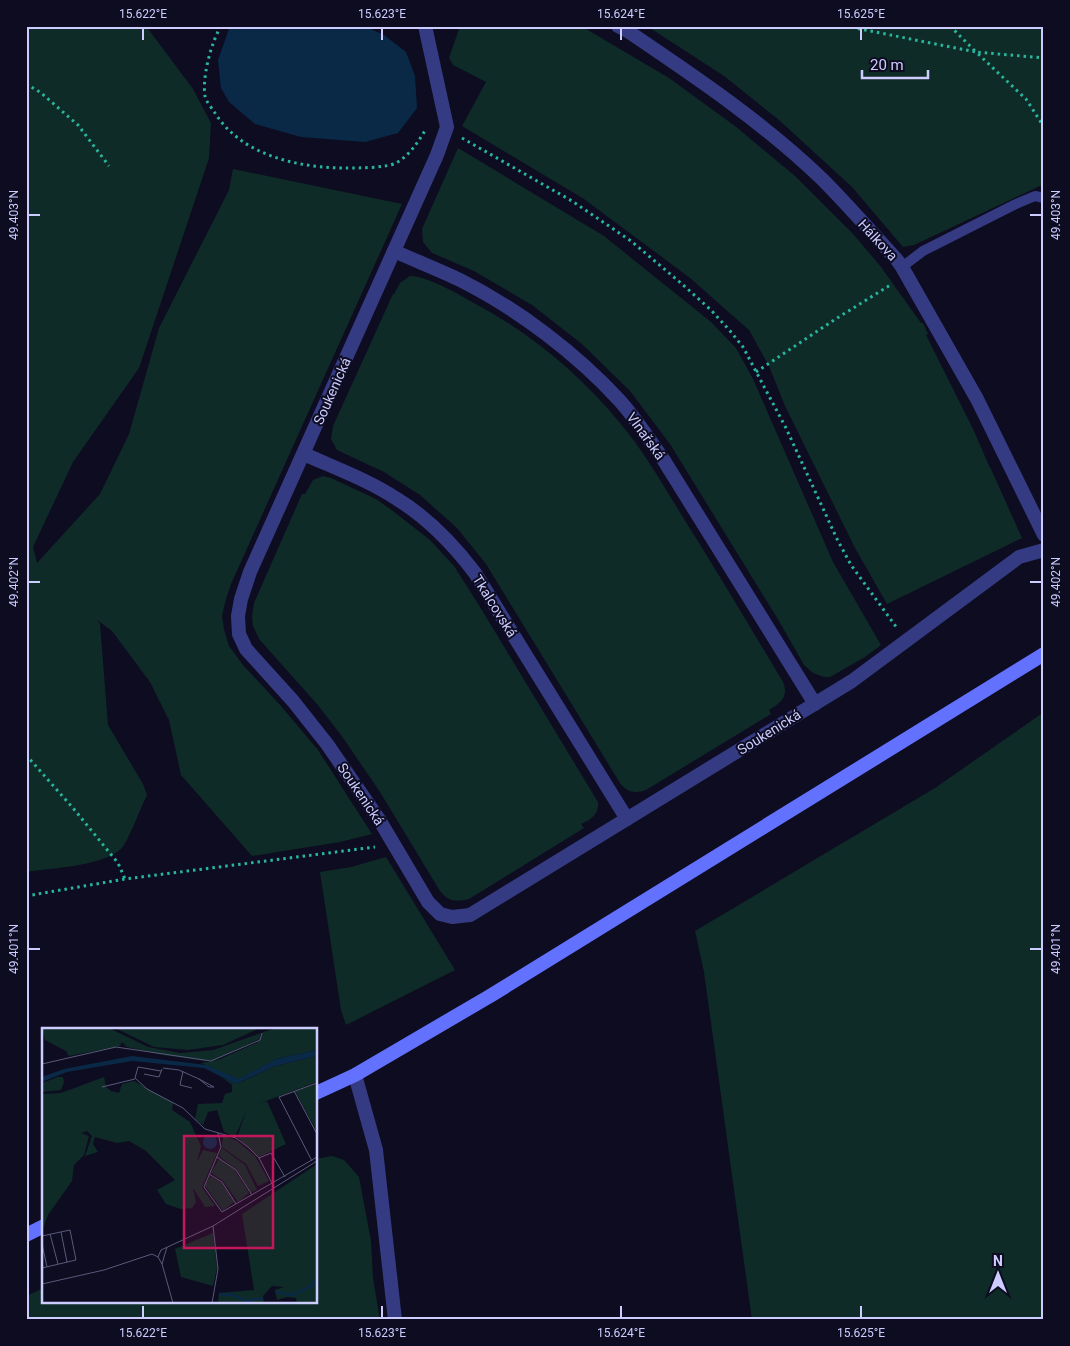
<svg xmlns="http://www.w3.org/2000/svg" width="1070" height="1346" font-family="Roboto,sans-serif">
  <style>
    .green { fill: #0f2b27 }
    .water { fill: #0a2947 }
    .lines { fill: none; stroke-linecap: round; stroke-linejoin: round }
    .path { stroke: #28b79e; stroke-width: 3; stroke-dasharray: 2.5 4; stroke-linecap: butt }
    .service { stroke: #353b82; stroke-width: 10 }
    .minor { stroke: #353b82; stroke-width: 14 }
    .secondary { stroke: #6371ff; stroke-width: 14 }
    .ticks { fill: none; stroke: #ccf; stroke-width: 2 }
    .labels { text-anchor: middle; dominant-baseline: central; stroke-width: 4; stroke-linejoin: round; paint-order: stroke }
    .street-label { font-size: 14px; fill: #ccf; stroke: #0d0c21 }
    .inset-river { fill: none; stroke: #0a2947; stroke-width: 2.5 }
    .inset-road { fill: none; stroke: #59597a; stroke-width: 1 }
    .view { fill: #c2185b; fill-opacity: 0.15; stroke: #c2185b; stroke-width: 2.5 }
    .inset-edge { fill: none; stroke: #ccf; stroke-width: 2.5 }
    .neatline { fill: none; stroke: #ccf; stroke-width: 2 }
    .ticks-label { font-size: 12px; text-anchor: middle; fill: #ccf }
  </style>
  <rect width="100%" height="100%" fill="#0d0c21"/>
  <g class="green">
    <path d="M26 26H146L193 89 211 123 209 158 139 368 73 462 33 547 37 563 100 494 129 434 159 328 229 190 233 169 402 204 231 584 226 599 222 616 224 629 229 646 243 665 281 706 318 750 372 834 340 842 252 856 181 775 169 720 150 682 112 631 97 620 100 624 108 725 143 784 147 795C139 811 133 830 124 845 111 866 50 868 26 872Z"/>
    <polygon points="460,26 581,26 669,78 735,126 795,176 854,235 881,267 921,323 923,323 928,334 926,335 974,431 990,468 992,469 991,469 1022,538 887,604 855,548 785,406 769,366 749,330 690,278 584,199 462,126 486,82 453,65 449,58"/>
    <polygon points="647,26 1044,26 1044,184 914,245 903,247 852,187 779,120 724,76"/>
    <polygon points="458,148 604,236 711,322 736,348 753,379 833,562 881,645 865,657 830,677 824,677 813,673 804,665 779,621 670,444 630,391 582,344 532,305 474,271 432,253 423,242 422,229"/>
    <path d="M410 276C424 275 459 294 472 302 529 332 580 374 620 423 647 455 667 492 689 527 721 578 752 630 783 682 789 696 781 703 769 710L771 714 646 790C635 794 627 792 620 783L486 564 457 528 420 495 384 472 337 450 331 439 333 426 393 294H394L400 283Z"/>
    <path d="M323 476 331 478 376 499 393 511 430 540 454 566 480 607 598 802C599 814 592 819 581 824L584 828 469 899C455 902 449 902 440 891L380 792 341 735 317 704 259 639 253 626 252 616 254 603 302 494H305L313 480Z"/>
    <polygon points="1044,712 1044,1320 752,1320 704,972 695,931 935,788"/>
    <polygon points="386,857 455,970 346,1025 341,1010 320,872 351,867"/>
    <polygon points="332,1156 344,1160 359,1177 371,1241 373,1278 380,1320 26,1320 26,1296 44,1288 44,1302 316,1302 316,1159"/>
  </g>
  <polygon class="water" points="230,26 364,26 384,35 406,52 415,76 417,108 398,133 365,142 301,137 255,124 229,102 221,88 218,60"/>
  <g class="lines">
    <g class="path">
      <path d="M221 26C211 43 202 77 205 96 206 102 212 108 215 113 242 156 299 168 347 168 358 168 386 168 396 163 410 155 418 142 426 129"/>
      <polyline points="845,26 976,52 1026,99 1044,127"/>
      <polyline points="950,26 976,52 1044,58"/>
      <polyline points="26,84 40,92 78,125 109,166"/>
      <polyline points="462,138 572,201 631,241 682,284 711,310 731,332 743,347 786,428 837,539 851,565 897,628"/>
      <polyline points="756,372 834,320 892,284"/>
      <polyline points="26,755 73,808 118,863 125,879"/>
      <polyline points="26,896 125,879 375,847"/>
    </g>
    <polyline class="service" points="902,267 923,251 1016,204 1035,196 1044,198"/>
    <g class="minor">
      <polyline points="425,26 447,127 437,155 250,572 241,599 238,616 239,634 246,649 293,701 327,744 380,821 428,902 440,914 452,917 470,915 852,681 1019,557 1044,550"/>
      <path d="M618 26 626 30C694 76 763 122 822 179 848 205 872 233 897 260L902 267 977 399 1044 535"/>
      <path d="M394 251C416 261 439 270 460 280 518 309 577 354 620 401 636 419 649 439 663 459L815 704"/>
      <path d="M304 454C335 468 368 480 397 499 428 518 453 544 475 573L627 819"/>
      <polyline points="355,1075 376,1150 395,1320"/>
    </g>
    <g class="secondary">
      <polyline points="316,1093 355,1075 490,996 1044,654"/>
      <polyline points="26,1235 44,1226"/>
    </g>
  </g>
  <path class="ticks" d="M143 28V40M382 28V40M621 28V40M861 28V40M28 215H40M1030 215H1042M28 582H40M1030 582H1042M28 949H40M1030 949H1042M143 1306V1318M382 1306V1318M621 1306V1318M861 1306V1318"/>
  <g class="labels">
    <g class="street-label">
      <text transform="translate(878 240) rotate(47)">Hálkova</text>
      <text transform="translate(332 391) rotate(-66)">Soukenická</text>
      <text transform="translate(646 436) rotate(54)">Vlnařská</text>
      <text transform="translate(495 606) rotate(58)">Tkalcovská</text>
      <text transform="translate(769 732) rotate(-32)">Soukenická</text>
      <text transform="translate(361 794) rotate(56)">Soukenická</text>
    </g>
  </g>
  <g transform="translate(42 1028)">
    <rect width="275" height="275" fill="#0d0c21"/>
    <path d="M0 0H67L106 19 138 25 171 22 219 5 217 11 173 32 163 33 121 27 85 19 80 14 78 18 27 28 24 23 3 12ZM73 0H218L181 17 146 22 112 19ZM275 0V22L234 31 199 51H191L159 35 176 32 216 14 221 4 232 1ZM275 28V54L208 79 225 73 244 116 217 129 195 109 205 81 193 109 182 104 175 82 166 84 161 97 153 91 156 76 180 75 183 66 190 64V57L177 47 191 55 199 54 233 38ZM16 49H21L22 54 19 62 0 64V55ZM62 49 64 59 69 63 77 65 80 56 92 53 131 75 130 82 148 94 159 118 155 134 161 122 175 125 160 159 173 178 163 179 151 160 154 174 150 180 139 181 124 176 115 162 133 152 104 123 87 113 75 115 53 109 51 116 56 124 43 128 50 108 45 103 39 105 47 108 42 127 32 137 30 153 6 187 0 203V66L19 65ZM275 56V104L253 63ZM181 107 195 113 213 128 227 153 216 158 204 136 180 119ZM180 120 203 137 215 162 209 164 194 141 177 128ZM177 131 192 141 207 165 196 174 181 153 169 145ZM275 136V275H255L254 270 245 269 235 272 233 262 242 259 230 258 221 268 222 275H176L177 265 212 262 200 186ZM168 148 180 155 192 174 181 183 163 158ZM171 205 175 240 171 258 139 249 133 221Z" fill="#0f2b27"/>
    <path d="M275 22V28L233 38 194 56 162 40 90 33 25 44 0 54V49L22 41 90 28 164 37 197 51 234 31ZM161 114a7 7 0 1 1 14 0a7 7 0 1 1-14 0Z" fill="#0a2947"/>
    <path class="inset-river" d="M233 264 250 267 270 258 275 250M177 266 191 267 204 273 221 270"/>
    <path class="inset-road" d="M0 36 74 19 169 33 218 12 220 5M121 40 137 42 157 51 167 59H172L157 51M119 43 96 39 93 50 105 61 141 80 163 101 194 110 206 119 217 130 232 159M141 43 138 57 150 60M102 46 117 49 120 41M60 59 93 51M252 63 275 106M176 105 179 119 162 159 180 184 275 129M175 129 194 142 210 167M217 130 229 125 243 149M270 133 237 69 275 55M167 146 180 154 194 176M19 204 25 234M8 206 16 236M0 208 28 202 34 232 0 240M0 216 5 239M116 229 119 222 171 198 275 133M120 236 125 219M0 256 62 242 110 226 116 229 120 236 131 275M170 275 176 241 171 198"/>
    <path class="view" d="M142 108H231V220H142Z"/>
    <rect width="275" height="275" class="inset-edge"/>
  </g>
  <rect width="1070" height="1346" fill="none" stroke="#0d0c21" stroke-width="55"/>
  <g transform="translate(998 1274)" stroke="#0d0c21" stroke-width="4" paint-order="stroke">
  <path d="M0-4L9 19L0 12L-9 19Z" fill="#ccccff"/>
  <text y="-8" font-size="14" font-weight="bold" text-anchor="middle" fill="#ccccff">N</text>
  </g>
  <path d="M862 70v8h66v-8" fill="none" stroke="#ccccff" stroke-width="2.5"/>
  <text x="870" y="70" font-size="15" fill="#ccccff" stroke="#0d0c21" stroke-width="4" paint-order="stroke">20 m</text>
  <rect x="28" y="28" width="1014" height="1290" class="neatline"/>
  <g class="ticks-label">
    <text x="143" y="18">15.622°E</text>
    <text x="382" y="18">15.623°E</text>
    <text x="621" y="18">15.624°E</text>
    <text x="861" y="18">15.625°E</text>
    <text transform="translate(14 215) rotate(-90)" y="4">49.403°N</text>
    <text transform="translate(1056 215) rotate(-90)" y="4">49.403°N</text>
    <text transform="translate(14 582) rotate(-90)" y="4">49.402°N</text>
    <text transform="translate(1056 582) rotate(-90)" y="4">49.402°N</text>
    <text transform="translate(14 949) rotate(-90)" y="4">49.401°N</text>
    <text transform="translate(1056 949) rotate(-90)" y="4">49.401°N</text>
    <text x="143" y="1337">15.622°E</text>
    <text x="382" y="1337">15.623°E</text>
    <text x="621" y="1337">15.624°E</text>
    <text x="861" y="1337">15.625°E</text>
  </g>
</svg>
